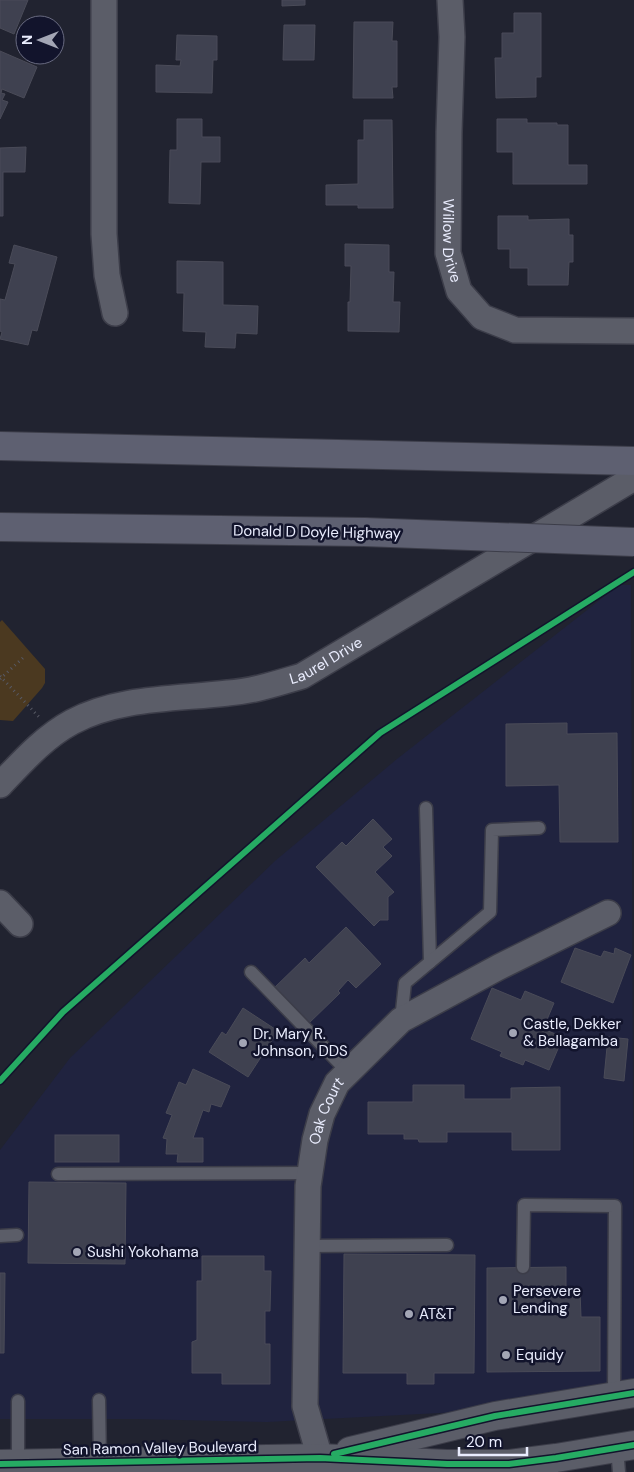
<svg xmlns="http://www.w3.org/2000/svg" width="634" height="1472" font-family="'DM Sans',sans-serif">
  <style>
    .built { fill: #20233f }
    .green { fill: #4b3920 }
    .building { fill: #3f4150; stroke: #4a4b58 }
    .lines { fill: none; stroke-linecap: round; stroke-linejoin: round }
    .lane-casing { stroke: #3c3d49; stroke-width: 15 }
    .street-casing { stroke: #3c3d49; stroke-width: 28 }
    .secondary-casing { stroke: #3c3d49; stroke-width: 30 }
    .highway-casing { stroke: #3c3d49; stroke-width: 30 }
    .path { stroke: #585a65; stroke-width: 3; stroke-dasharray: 1 4; stroke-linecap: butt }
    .lane { stroke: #5b5d68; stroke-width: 12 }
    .street { stroke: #5b5d68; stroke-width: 25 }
    .secondary { stroke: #5b5d68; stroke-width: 28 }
    .highway { stroke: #5e6071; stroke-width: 28 }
    .highway-bridge-casing { stroke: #3c3d49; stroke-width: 30; stroke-linecap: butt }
    .highway-bridge { stroke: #5e6071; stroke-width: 28 }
    .cycleway-casing { stroke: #12142c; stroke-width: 9 }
    .cycleway { stroke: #26ab63; stroke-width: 6 }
    .poi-dot { fill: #a3a6b5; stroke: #12142c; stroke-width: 2 }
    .labels { text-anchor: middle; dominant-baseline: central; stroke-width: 5; stroke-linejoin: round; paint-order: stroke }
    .street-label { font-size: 15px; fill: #e9ecfd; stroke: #12142c }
    .poi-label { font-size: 15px; fill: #e9ecfd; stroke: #12142c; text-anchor: start }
  </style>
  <rect width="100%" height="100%" fill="#212330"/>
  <polygon class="built" points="619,585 631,585 634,1384 459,1412 267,1422 137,1419 0,1419 0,1150 70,1058 275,861 397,759"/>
  <polygon class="green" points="2,620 45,669 45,683 42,688 13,721 0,720 0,622"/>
  <g class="building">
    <polygon points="0,0 28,0 14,34 0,28"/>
    <polygon points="282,0 305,0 305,5 282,6"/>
    <polygon points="514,13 541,13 541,77 536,77 536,97 496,98 495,58 502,58 502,33 514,33"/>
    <polygon points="354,22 393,22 392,41 397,41 397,87 392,87 393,98 353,98"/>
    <polygon points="284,25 315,25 314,60 283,60"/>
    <polygon points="177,35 217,36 217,60 213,60 212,93 156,92 156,65 180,66 181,60 176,60"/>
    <polygon points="0,51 37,67 24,98 2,89 1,93 5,94 2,100 8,102 0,119"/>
    <polygon points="177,119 202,119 202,137 220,137 220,162 201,162 200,204 169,203 170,150 177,150"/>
    <polygon points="497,119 527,119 527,123 557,123 557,125 568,125 568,165 587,165 587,184 513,184 513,152 497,152"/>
    <polygon points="364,120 392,120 393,208 358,208 358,205 326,205 326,185 358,184 358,140 364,140"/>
    <polygon points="26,147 25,172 3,172 3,216 0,216 0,148"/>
    <polygon points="498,216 528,216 528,220 569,219 569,235 573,235 573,262 569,262 568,285 528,285 528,268 510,268 510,249 498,249"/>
    <polygon points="345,244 389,245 389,272 394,272 393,302 400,302 399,332 348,331 348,302 350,302 351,266 345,266"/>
    <polygon points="14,245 57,257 37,331 32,330 28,345 0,339 2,332 0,331 0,299 5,300 15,264 9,263"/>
    <polygon points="177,261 223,262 223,305 258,306 257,334 236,333 235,348 205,347 206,332 183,331 184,293 177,293"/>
    <polygon points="567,723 567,734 617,733 618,842 560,842 559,785 506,786 506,724"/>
    <polygon points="373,819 392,839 383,847 392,856 375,872 394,892 388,897 388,920 380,920 374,926 316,867 342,842 346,846"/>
    <polygon points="346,927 381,964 356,988 348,980 338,991 340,993 307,1025 273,989 305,958 309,963"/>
    <polygon points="575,948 601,957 604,951 614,954 615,948 631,955 613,1003 561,982"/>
    <polygon points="492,988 521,1000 525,991 554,1003 543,1029 563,1037 549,1070 525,1060 523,1065 500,1056 502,1052 471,1039"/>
    <polygon points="243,1008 278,1031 248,1077 209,1052 222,1032 226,1035"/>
    <polygon points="608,1037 628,1039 624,1081 604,1078"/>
    <polygon points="193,1069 230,1086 221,1107 211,1104 209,1112 203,1110 193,1138 203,1138 203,1162 177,1162 178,1154 166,1154 167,1139 163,1138 172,1115 166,1113 179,1082 186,1085"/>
    <polygon points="413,1085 464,1085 464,1099 511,1099 511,1088 560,1087 560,1150 512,1150 512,1132 447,1132 447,1142 419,1142 418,1139 404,1139 404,1134 368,1134 368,1102 413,1102"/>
    <rect x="55" y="1135" width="64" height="27"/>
    <polygon points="29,1182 126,1183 125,1264 28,1263"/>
    <polygon points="344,1254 475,1255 474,1373 434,1373 434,1384 407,1384 407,1373 343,1373"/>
    <polygon points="202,1256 264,1256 264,1271 271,1271 270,1311 265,1311 265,1344 270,1344 270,1384 222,1384 222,1373 192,1373 192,1342 197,1340 197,1281 202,1281"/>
    <polygon points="566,1267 566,1291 580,1291 581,1317 600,1317 600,1371 487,1372 487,1268"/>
    <polygon points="0,1273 5,1273 4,1353 0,1353"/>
  </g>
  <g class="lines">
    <g class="lane-casing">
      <g id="lane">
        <polyline points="426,808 430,962"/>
        <polyline points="251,972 348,1072"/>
        <polyline points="401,1020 405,983 490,912 492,830 539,828"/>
        <polyline points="58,1174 310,1173"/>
        <polyline points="0,1236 17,1235"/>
        <polyline points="307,1246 447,1245"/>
        <polyline points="523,1267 524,1205 615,1206 614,1396"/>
        <polyline points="99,1400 100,1462"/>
        <polyline points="18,1401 18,1463"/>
        <polyline points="617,1448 619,1472"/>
      </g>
    </g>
    <g class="street-casing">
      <g id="street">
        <polyline points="104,0 104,234 107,275 115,313"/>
        <path id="s1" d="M450 0 452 37 449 132 448 253 459 291 482 317 515 330 634 331"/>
        <path id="s2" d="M0 785C22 762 44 737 72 722 118 697 177 699 228 693 254 691 278 683 302 676L634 478"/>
        <polyline points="0,903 20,924"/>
        <path id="s3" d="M322 1472 320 1458 305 1406 308 1186 315 1140 322 1114 337 1083 401 1020 499 967 608 913"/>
      </g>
    </g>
    <g class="secondary-casing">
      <g id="secondary">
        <polyline points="350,1451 495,1416 634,1393"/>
        <polyline points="0,1464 320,1458 447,1464 509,1464 556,1458 634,1445"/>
      </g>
    </g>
    <g class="highway-casing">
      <g id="highway">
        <polyline points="0,446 634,461"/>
        <polyline points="0,527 364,532"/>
      </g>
    </g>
    <g class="path">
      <polyline points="0,676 39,717"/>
      <polyline points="0,679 25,656"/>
    </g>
    <use href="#lane" class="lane"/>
    <use href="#street" class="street"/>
    <use href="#secondary" class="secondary"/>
    <use href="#highway" class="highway"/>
    <g class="highway-bridge-casing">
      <polyline id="highway-bridge" points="364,532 634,542"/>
    </g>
    <use href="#highway-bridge" class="highway-bridge"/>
    <g class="cycleway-casing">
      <g id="cycleway">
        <polyline points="0,1081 63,1012 380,733 634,572"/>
        <polyline points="334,1454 495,1416 634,1393"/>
        <polyline points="0,1464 320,1458 447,1464 509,1464 556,1458 634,1445"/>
      </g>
    </g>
    <use href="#cycleway" class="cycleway"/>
  </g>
  <g class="poi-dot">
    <circle cx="513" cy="1033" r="5"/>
    <circle cx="243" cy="1043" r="5"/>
    <circle cx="77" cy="1252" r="5"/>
    <circle cx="503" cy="1300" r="5"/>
    <circle cx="409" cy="1314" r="5"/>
    <circle cx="506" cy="1355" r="5"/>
  </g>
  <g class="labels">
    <g class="street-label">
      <text stroke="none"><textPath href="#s1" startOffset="241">Willow Drive</textPath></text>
      <text transform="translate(317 532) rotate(1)">Donald D Doyle Highway</text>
      <text stroke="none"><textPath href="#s2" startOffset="360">Laurel Drive</textPath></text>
      <text stroke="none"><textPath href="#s3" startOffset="366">Oak Court</textPath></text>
      <text transform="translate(160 1448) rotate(-1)">San Ramon Valley Boulevard</text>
    </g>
    <g class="poi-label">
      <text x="523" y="1024">Castle, Dekker<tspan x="523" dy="17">&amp; Bellagamba</tspan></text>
      <text x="253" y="1034">Dr. Mary R.<tspan x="253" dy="17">Johnson, DDS</tspan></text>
      <text x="87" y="1252">Sushi Yokohama</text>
      <text x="513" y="1291">Persevere<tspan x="513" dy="17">Lending</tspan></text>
      <text x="419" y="1314">AT&amp;T</text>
      <text x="516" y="1355">Equidy</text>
    </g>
  </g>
  <g transform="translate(40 40) rotate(270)"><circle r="24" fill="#12142c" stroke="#686a80"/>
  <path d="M0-4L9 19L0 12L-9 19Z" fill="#a3a6b5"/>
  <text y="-8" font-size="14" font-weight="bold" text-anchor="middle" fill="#e9ecfd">N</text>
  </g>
  <path d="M459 1447v8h68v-8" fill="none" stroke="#e9ecfd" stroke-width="2.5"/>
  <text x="466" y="1447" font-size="15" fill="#e9ecfd" stroke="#12142c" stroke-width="4" paint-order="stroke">20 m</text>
</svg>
